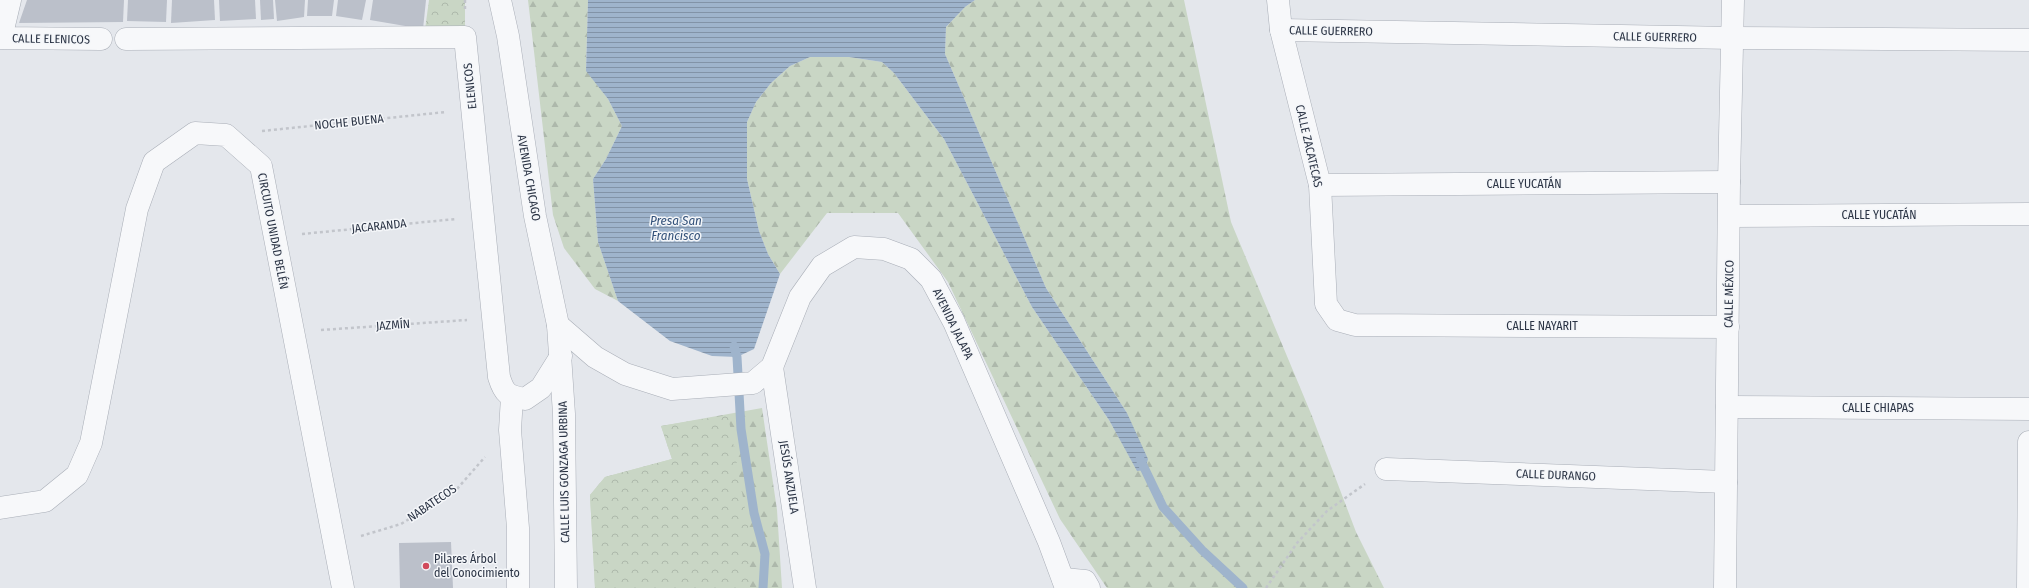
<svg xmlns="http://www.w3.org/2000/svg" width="2029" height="588" font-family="'Fira Sans Condensed',sans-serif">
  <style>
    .forest { fill: url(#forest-firs) }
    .park { fill: url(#park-crowns) }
    .water { fill: url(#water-rules) }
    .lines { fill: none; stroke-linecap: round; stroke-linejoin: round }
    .stream { stroke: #9fb4cc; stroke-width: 9 }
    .building { fill: #bbc0ca }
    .minor-casing { stroke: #a9aeb7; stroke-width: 23 }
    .path { stroke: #c2c5cb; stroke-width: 2.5; stroke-dasharray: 3 3; stroke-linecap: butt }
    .minor { stroke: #f7f8fa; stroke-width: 22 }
    .poi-dot { fill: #d1495b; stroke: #f4f6f9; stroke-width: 1.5 }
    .labels { text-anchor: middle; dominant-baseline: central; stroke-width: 3; stroke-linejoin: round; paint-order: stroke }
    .street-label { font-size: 12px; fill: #2b3445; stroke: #f4f6f9 }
    .poi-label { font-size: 12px; fill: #2b3445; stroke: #f4f6f9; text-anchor: start }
    .water-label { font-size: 13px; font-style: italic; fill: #34527a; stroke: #f4f6f9 }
  </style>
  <defs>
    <pattern id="forest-firs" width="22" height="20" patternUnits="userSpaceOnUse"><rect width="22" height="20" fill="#c9d6c5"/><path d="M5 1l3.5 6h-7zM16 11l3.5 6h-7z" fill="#adb8ab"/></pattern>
    <pattern id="park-crowns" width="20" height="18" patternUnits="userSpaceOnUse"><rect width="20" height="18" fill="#c9d6c5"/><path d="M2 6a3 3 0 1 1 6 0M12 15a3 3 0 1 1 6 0" fill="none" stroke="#adb8ab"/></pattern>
    <pattern id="water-rules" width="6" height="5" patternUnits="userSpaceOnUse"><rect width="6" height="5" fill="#9fb4cc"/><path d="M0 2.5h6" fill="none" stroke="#8293a7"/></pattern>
  </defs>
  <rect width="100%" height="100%" fill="#e4e7ec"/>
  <g class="forest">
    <polygon points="528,0 588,0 586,70 608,99 622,126 606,159 593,179 598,242 618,301 595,289 564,248 553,215"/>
    <polygon points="975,0 1184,0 1231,222 1312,416 1356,532 1384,588 1107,588 1060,519 948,282 898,213 827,213 780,274 768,254 759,231 747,179 747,122 756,102 771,83 790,66 810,57 849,57 882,62 894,73 944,139 1032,307 1109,420 1137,470 1127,413 1046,288 945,54 946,27 965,7"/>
    <polygon points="762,408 777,510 782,588 595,588 590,495 605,477 672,459 661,426"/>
  </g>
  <g class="park">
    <polygon points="429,0 465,0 465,37 424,37"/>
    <polygon points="728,415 748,525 750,588 595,588 590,495 605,477 672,459 661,426"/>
  </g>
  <polygon class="water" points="588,0 975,0 965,7 946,27 945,54 1046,288 1127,413 1148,459 1145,470 1137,471 1109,420 1032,307 944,139 894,73 882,62 849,57 810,57 790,66 771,83 756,102 747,122 747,179 759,231 768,254 780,274 754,349 737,357 712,356 670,341 618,301 598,242 593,179 606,159 622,126 608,99 586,71"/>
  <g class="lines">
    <g class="stream">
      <polyline points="734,346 737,357 741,429 754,513 765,554 763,588"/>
      <polyline points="1140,459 1163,507 1202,550 1243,588"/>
    </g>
  </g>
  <g class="building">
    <polygon points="27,0 124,0 123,22 19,23"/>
    <polygon points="128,0 167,0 166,22 127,21"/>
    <polygon points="172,0 214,0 215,20 171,23"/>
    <polygon points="219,0 255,0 256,19 220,21"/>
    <polygon points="260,0 273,0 274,19 261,20"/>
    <polygon points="275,0 305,0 304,17 277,21"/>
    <polygon points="308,0 334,0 332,16 307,16"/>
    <polygon points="338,0 366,0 362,20 336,16"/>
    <polygon points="373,0 426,0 423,29 370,20"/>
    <polygon points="451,542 453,588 400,588 399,543"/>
  </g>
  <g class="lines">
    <g class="minor-casing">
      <g id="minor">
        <polyline points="10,0 1,38 101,39"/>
        <polyline points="500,0 508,36 535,216 558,325 564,414 566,588"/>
        <polyline points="1278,0 1281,30 1320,185 1326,304 1337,320 1355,325 1728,327"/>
        <polyline points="1281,30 1733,38 2029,40"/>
        <path d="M126 39 465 37 499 377C504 393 507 396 525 399L541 388 561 356"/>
        <polyline points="1320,185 1729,182"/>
        <polyline points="1730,216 2029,214"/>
        <polyline points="558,325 595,357 625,374 672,389 753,383 772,367 800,297 822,266 854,247 884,249 911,259 931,279 954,322 1049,542 1066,588"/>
        <polyline points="772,367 805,588"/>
        <polyline points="512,397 510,430 518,528 518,588"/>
        <polyline points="1727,407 2029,409"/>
        <polyline points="1386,469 1726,482"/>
        <polyline points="0,508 45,501 77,475 91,443 137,209 154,162 195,133 226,135 261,166 343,588"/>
        <polyline points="1063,579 1085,581 1089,588"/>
        <polyline points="1725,588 1729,182 1733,0"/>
        <polyline points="2028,588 2029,442"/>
      </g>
    </g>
    <g class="path">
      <polyline points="465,0 465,9"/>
      <polyline points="262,131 446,112"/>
      <polyline points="302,234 456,219"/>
      <polyline points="321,330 467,320"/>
      <polyline points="361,536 401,524 456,490 485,457"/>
      <polyline points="1266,588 1297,543 1327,511 1365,484"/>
    </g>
    <use href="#minor" class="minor"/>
  </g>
  <circle class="poi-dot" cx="426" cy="566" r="4"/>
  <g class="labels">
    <g class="street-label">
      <text transform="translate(1331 31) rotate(1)">CALLE GUERRERO</text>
      <text transform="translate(1655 37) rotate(1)">CALLE GUERRERO</text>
      <text transform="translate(51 39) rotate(1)">CALLE ELENICOS</text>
      <text transform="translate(470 86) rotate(-96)">ELENICOS</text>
      <text transform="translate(349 122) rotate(-6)">NOCHE BUENA</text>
      <text transform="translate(1309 146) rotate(77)">CALLE ZACATECAS</text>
      <text transform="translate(529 178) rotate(80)">AVENIDA CHICAGO</text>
      <text x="1524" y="184">CALLE YUCATÁN</text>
      <text x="1879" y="215">CALLE YUCATÁN</text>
      <text transform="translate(379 226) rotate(-6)">JACARANDA</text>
      <text transform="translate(273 231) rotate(79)">CIRCUITO UNIDAD BELÉN</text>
      <text transform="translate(1729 294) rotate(-89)">CALLE MÉXICO</text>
      <text transform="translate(953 324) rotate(64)">AVENIDA JALAPA</text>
      <text transform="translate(393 325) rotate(-4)">JAZMÍN</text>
      <text x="1542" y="326">CALLE NAYARIT</text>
      <text x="1878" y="408">CALLE CHIAPAS</text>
      <text transform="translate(564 472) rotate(-91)">CALLE LUIS GONZAGA URBINA</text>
      <text transform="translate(1556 475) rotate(2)">CALLE DURANGO</text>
      <text transform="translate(789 477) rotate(81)">JESÚS ANZUELA</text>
      <text transform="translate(432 503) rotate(-34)">NABATECOS</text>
    </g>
    <g class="poi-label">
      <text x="434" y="559">Pilares Árbol<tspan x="434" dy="14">del Conocimiento</tspan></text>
    </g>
    <g class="water-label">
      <text x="676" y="220">Presa San<tspan x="676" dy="15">Francisco</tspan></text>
    </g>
  </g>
</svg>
